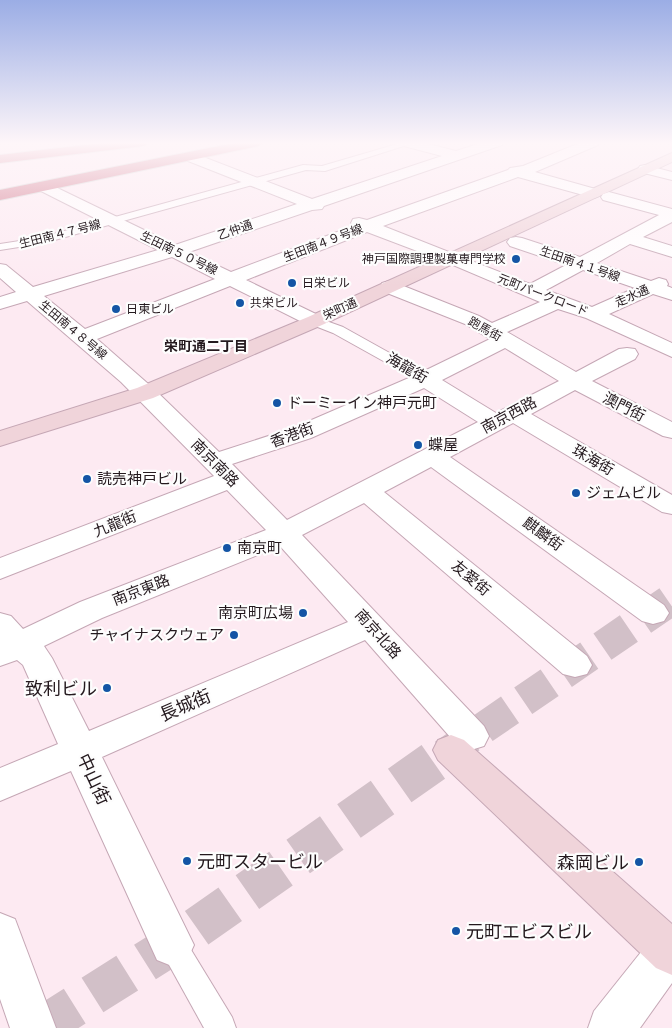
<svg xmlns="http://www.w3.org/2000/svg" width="672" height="1028" font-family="'DejaVu Sans','Noto Sans JP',sans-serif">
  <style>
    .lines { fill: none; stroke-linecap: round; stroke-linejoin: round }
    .street-tunnel-far1 { stroke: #d2c0c8; stroke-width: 32; stroke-dasharray: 32 16; stroke-linecap: butt }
    .street-tunnel { stroke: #d2c0c8; stroke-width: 41; stroke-dasharray: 41 21; stroke-linecap: butt }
    .lane-casing { stroke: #c5a7b5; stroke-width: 2 }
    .street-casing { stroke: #c5a7b5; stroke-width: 2 }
    .secondary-casing { stroke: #c5a7b5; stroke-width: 2 }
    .highway-casing { stroke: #d3d1d2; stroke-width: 2 }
    .lane { fill: #fff; fill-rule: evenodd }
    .street { fill: #fff; fill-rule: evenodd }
    .secondary { fill: #f0d4da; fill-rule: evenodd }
    .highway { fill: #ce7085; fill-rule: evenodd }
    .poi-dot { fill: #1455a5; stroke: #fdfdfd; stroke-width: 2 }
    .labels { text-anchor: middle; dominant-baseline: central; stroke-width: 4.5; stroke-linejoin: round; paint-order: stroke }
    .far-street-label { font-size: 12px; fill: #24191e; stroke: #fdfdfd }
    .far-poi-label { font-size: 12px; fill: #24191e; stroke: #fdfdfd; text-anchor: start }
    .far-neighbourhood-label { font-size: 14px; font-weight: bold; fill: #24191e; stroke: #fdfdfd }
    .street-label { font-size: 15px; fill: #24191e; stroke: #fdfdfd }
    .poi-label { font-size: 15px; fill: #24191e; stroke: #fdfdfd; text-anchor: start }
    .near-poi-label { font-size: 18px; fill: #24191e; stroke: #fdfdfd; text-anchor: end }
    .near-street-label { font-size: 18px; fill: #24191e; stroke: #fdfdfd }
  </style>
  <rect width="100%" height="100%" fill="#fdeaf2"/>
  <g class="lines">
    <polyline class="street-tunnel-far1" points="444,755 672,599"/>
    <polyline class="street-tunnel" points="40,1028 172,945 446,753"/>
    <g class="lane-casing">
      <g id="lane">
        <polygon points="404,142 413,143 325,171 306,170 44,243 0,250 0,244 39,238 303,165 322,166"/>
        <polygon points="315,317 343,327 431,376 433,379 431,382 421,382 333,333 310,324 309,321 310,318"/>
        <polygon points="172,931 182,935 232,1017 236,1028 204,1028 158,945 162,935"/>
      </g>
    </g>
    <g class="street-casing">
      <g id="street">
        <path d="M398 142H420L456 151 484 142H504L502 145 324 206 322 209 312 210 189 252 231 272 353 226 351 223 353 219 359 218 367 220 508 170 510 168 523 166 582 142H600L598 145 535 172 599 190 602 193 599 196 594 198 518 177 383 226 530 284 566 265 510 246 507 242 510 238 516 237 522 238 580 257 659 215 603 200 601 197 603 194 609 192 672 209V222L643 237 672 246V257L630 244 597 263 651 281 659 278 666 280 668 284 667 286 672 288V300L653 294 609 314 672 343V357L586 318 558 309 507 332 576 372 619 349 627 348 635 349 638 354 635 359 592 381 672 422V438L663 436 575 390 531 414 672 495V514L662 512 513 423 450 457 664 605 669 613 664 621 653 624 642 621 431 467 384 492 587 656 592 665 587 674 575 677 563 674 364 503 302 535 484 726 489 736 484 746 471 750 458 746 365 640 102 757 194 945 187 960 172 966 157 960 71 771 0 801V768L58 744 23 665 17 660 0 666V613L11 616 23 629 80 602 266 530 227 490 0 579V558L214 476 121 382 27 301 0 309V297L16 292 0 278V264L6 265 33 287 158 250 37 189 34 186 37 183H47L175 245 297 204 183 159 181 156 183 153H193L312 199 442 156 400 145ZM367 232 446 262 540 302 492 323 479 316 396 283 389 281 382 283 380 287 382 291 465 324 490 339 418 374 293 428 219 452 154 389 97 339 230 286 308 325 315 327 322 325 325 321 322 317 246 280ZM172 257 215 279 85 329 44 296ZM583 270 635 288 592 307 546 290ZM505 348 559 381 496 413 442 380ZM424 388 478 422 287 520 232 464 311 438ZM280 546 348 622 89 731 52 658 44 646 102 618Z"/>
        <polygon points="645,165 672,172 672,180 640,172 638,169 640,166"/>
        <polygon points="0,913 15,919 56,1028 10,1028 0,999"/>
        <polygon points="672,926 672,983 640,1028 588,1028 594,1011 657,932"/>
      </g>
    </g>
    <g class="secondary-casing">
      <g id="secondary">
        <polygon points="672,153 672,162 322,325 153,398 0,446 0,431 137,388 308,317"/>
        <polygon points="451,735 464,740 672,924 672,975 656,968 438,760 433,750 438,740"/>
      </g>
    </g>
    <g class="highway-casing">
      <g id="highway">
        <polygon points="110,142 150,142 143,146 0,163 0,155"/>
        <polygon points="239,142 265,142 258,146 0,200 0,190"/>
      </g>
    </g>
    <use href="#lane" class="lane"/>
    <use href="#street" class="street"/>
    <use href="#secondary" class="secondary"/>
    <use href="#highway" class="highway"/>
  </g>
  <linearGradient id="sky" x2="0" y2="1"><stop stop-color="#9bade5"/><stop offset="0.5" stop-color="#fef6f9"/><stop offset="1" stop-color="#fef6f9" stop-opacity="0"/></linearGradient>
  <rect width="672" height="286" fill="url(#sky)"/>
  <g class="poi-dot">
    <circle cx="516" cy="259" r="5"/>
    <circle cx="292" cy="283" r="5"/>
    <circle cx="240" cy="303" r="5"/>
    <circle cx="116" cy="309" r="5"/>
    <circle cx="277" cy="403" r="5"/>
    <circle cx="418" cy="445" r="5"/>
    <circle cx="87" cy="479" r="5"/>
    <circle cx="576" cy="493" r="5"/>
    <circle cx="227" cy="548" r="5"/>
    <circle cx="303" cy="613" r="5"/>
    <circle cx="234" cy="635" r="5"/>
    <circle cx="107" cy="688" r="5"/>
    <circle cx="187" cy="861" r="5"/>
    <circle cx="639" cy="862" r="5"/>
    <circle cx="456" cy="931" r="5"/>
  </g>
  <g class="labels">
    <g class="far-street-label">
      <text transform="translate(235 230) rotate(-19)">乙仲通</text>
      <text transform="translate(60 234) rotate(-14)">生田南４７号線</text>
      <text transform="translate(323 243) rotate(-21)">生田南４９号線</text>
      <text transform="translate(179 253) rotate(26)">生田南５０号線</text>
      <text transform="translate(580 264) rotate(19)">生田南４１号線</text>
      <text transform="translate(543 295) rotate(21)">元町パークロード</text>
      <text transform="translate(632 296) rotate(-24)">走水通</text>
      <text transform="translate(340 309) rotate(-24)">栄町通</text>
      <text transform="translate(485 329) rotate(29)">跑馬街</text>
      <text transform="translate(73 330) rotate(40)">生田南４８号線</text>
    </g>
    <g class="far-poi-label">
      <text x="506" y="259" text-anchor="end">神戸国際調理製菓専門学校</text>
      <text x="302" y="283">日栄ビル</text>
      <text x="250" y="303">共栄ビル</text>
      <text x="126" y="309">日東ビル</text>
    </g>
    <g class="far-neighbourhood-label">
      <text x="206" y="346">栄町通二丁目</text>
    </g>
    <g class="street-label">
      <text transform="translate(407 368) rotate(30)">海龍街</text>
      <text transform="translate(624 407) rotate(27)">澳門街</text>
      <text transform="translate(509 415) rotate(-28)">南京西路</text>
      <text transform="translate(292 435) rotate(-20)">香港街</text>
      <text transform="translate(593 460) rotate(30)">珠海街</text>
      <text transform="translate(215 463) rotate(45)">南京南路</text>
      <text transform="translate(115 524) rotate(-22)">九龍街</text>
      <text transform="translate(543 534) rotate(36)">麒麟街</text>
      <text transform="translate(471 578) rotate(40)">友愛街</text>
      <text transform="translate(141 590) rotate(-21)">南京東路</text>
      <text transform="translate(378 634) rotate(48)">南京北路</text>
    </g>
    <g class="poi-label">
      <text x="287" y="403">ドーミーイン神戸元町</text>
      <text x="428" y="445">蝶屋</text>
      <text x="97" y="479">読売神戸ビル</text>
      <text x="586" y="493">ジェムビル</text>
      <text x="237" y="548">南京町</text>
      <text x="293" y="613" text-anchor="end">南京町広場</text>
      <text x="224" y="635" text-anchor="end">チャイナスクウェア</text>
    </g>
    <g class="near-poi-label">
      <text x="97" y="688">致利ビル</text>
      <text x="197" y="861" text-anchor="start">元町スタービル</text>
      <text x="629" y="862">森岡ビル</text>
      <text x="466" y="931" text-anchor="start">元町エビスビル</text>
    </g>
    <g class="near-street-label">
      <text transform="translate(185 705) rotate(-23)">長城街</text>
      <text transform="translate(94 779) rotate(65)">中山街</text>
    </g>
  </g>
</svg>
